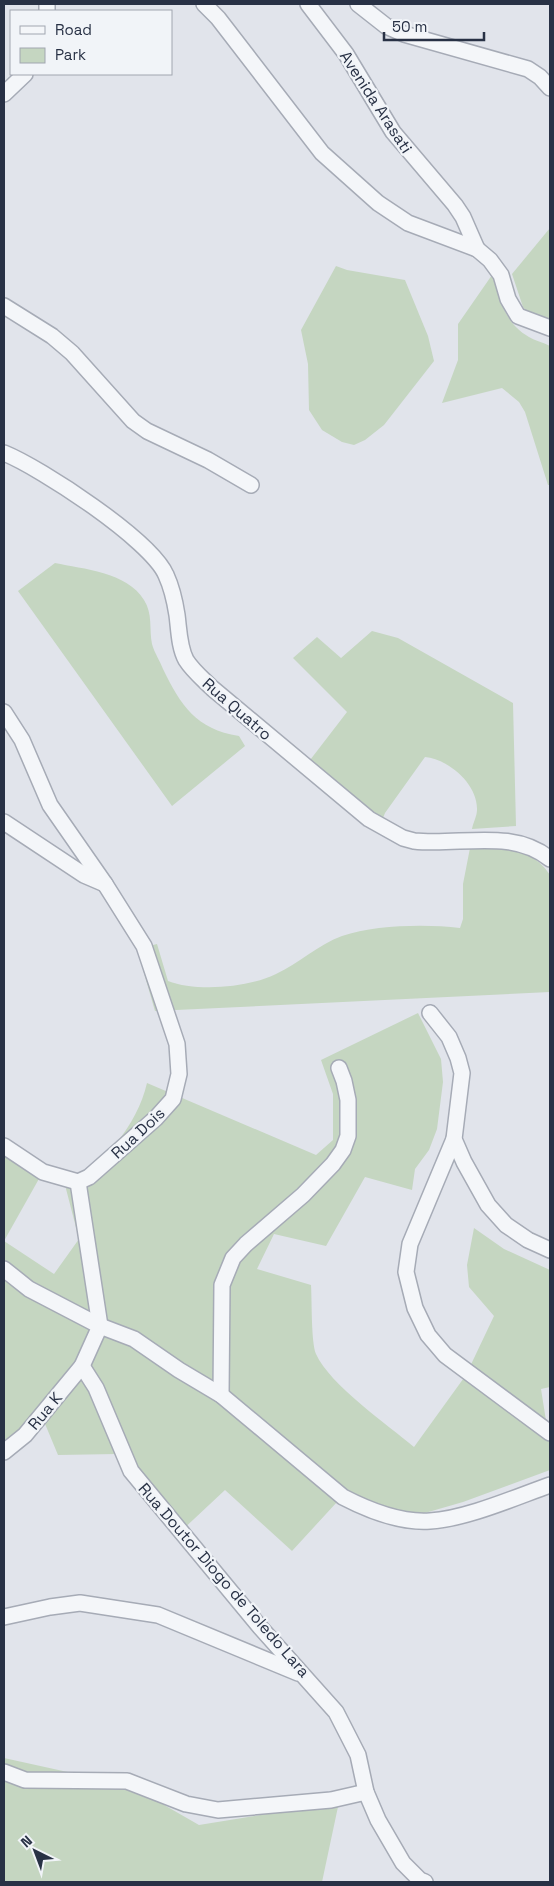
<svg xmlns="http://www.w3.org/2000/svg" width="554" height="1886" font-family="'Space Grotesk',sans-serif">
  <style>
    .green { fill: #c5d6c1 }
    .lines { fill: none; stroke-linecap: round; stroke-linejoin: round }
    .street-casing { stroke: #a6abb6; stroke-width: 18 }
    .street { stroke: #f4f6f9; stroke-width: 15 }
    .labels { text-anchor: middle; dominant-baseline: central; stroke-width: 4.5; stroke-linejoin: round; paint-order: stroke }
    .street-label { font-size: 16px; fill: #283145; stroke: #f1f4f8 }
  </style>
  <rect width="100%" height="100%" fill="#e1e4eb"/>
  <g class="green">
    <polygon points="550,228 550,321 530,316 523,307 512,274"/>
    <polygon points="336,266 347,270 405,280 428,336 434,361 384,425 365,440 354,445 342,442 322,430 309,410 308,364 301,330"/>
    <path d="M492 275C500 299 505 324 529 337 535 341 543 342 550 346V485H548L525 412 519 402 502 388 442 403 458 360V324Z"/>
    <path d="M55 563C83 569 127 572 144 600 153 614 149 629 152 644 154 652 160 661 163 669 181 706 196 729 239 736L245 746 172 806 18 591Z"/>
    <path d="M372 631 398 638 513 703 516 826 472 829C473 823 477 816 477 810 478 784 448 759 425 757L385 813 381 823 307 764 347 712 293 658 317 637 341 658Z"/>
    <path d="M494 847C518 851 536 853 550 875V992L155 1011 137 949 157 944 168 981C196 992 248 988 276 974 298 964 319 944 342 936 375 925 425 924 460 928L463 919V884L470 848Z"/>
    <path d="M418 1013 441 1059 443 1082 437 1129 429 1150 415 1169 412 1190 365 1177 326 1246 274 1234 257 1269 311 1285C312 1300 311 1342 316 1354 330 1385 387 1424 414 1447L466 1375 494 1316 469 1287 467 1265 474 1228 504 1249 550 1270V1387L541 1389 550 1446V1470L463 1502 418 1515 370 1511 337 1502 292 1551 225 1490 178 1534 117 1454 58 1455 43 1419 4 1445V1155L40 1177 4 1241 54 1274 79 1239 65 1185C103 1165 137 1126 147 1083L316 1155 333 1140V1094L321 1060Z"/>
    <polygon points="4,1758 131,1786 199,1825 339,1802 322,1882 4,1882"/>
  </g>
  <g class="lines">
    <g class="street-casing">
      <g id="street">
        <polyline points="204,4 218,18 322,153 378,203 408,223 477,249 490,260 501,275 508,299 518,316 550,328"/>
        <polyline points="308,4 346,54 393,132 455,205 463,217 477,249"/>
        <polyline points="358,4 386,26 404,34 528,69 540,77 550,88"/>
        <polyline points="47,11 47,4"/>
        <polyline points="4,94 25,74"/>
        <polyline points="4,306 52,336 72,353 133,421 147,431 208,460 251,485"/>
        <path d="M4 453C41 468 151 540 166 575 172 588 175 602 177 615 179 630 179 647 186 660 193 671 203 679 212 688L369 819 403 838 414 841C460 846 512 828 550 859"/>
        <polyline points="4,712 22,740 50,805 105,884 144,946 177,1044 179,1074 173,1099 156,1118 89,1177 78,1182 43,1172 4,1146"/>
        <polyline points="4,822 84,875 105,884"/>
        <polyline points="430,1013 449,1037 458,1058 462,1073 454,1139 464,1162 488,1205 506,1225 528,1240 550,1250"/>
        <polyline points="454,1139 410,1244 406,1272 415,1308 428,1335 445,1355 550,1433"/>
        <polyline points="78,1182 100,1326"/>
        <path d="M4 1269 29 1289 100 1326 134 1339 179 1370 221 1395 343 1497C368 1510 401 1523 430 1521 466 1519 516 1497 550 1485"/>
        <polyline points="82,1366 96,1388 131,1471 260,1627 336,1712 358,1755 366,1792 378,1820 403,1863 420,1880 425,1882"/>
        <polyline points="221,1395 222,1285 233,1258 246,1244 303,1195 333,1164 343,1150 348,1136 348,1100 344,1081 339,1068"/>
        <polyline points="4,1452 25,1435 82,1366 100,1326"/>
        <polyline points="4,1617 50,1607 80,1603 158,1615 298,1673"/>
        <polyline points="4,1772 25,1780 127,1781 186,1804 218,1810 331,1800 366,1792"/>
      </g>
    </g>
    <use href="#street" class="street"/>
  </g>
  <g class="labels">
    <g class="street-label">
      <text transform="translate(376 102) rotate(57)">Avenida Arasati</text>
      <text transform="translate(237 709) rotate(41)">Rua Quatro</text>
      <text transform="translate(138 1133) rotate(-43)">Rua Dois</text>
      <text transform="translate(45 1411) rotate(-50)">Rua K</text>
      <text transform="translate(224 1580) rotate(49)">Rua Doutor Diogo de Toledo Lara</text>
    </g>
  </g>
  <rect width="554" height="1886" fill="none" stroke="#283145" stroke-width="10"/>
  <rect x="10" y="10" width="162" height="65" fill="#f1f4f8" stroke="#a1a6b0"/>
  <rect x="20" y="26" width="25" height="8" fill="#f4f6f9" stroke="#a1a6b0"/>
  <text x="55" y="35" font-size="15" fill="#283145">Road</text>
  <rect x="20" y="48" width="25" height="15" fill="#c5d6c1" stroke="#a1a6b0"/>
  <text x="55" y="60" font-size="15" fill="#283145">Park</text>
  <g transform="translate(35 1851) rotate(318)" stroke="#f1f4f8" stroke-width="4" paint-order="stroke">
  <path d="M0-4L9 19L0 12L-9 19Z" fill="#283145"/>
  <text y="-8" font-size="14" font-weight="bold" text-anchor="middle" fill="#283145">N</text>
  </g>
  <path d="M384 32v8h100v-8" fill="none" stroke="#283145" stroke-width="2.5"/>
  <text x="392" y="32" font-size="15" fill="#283145" stroke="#f1f4f8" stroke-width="4" paint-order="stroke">50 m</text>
</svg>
